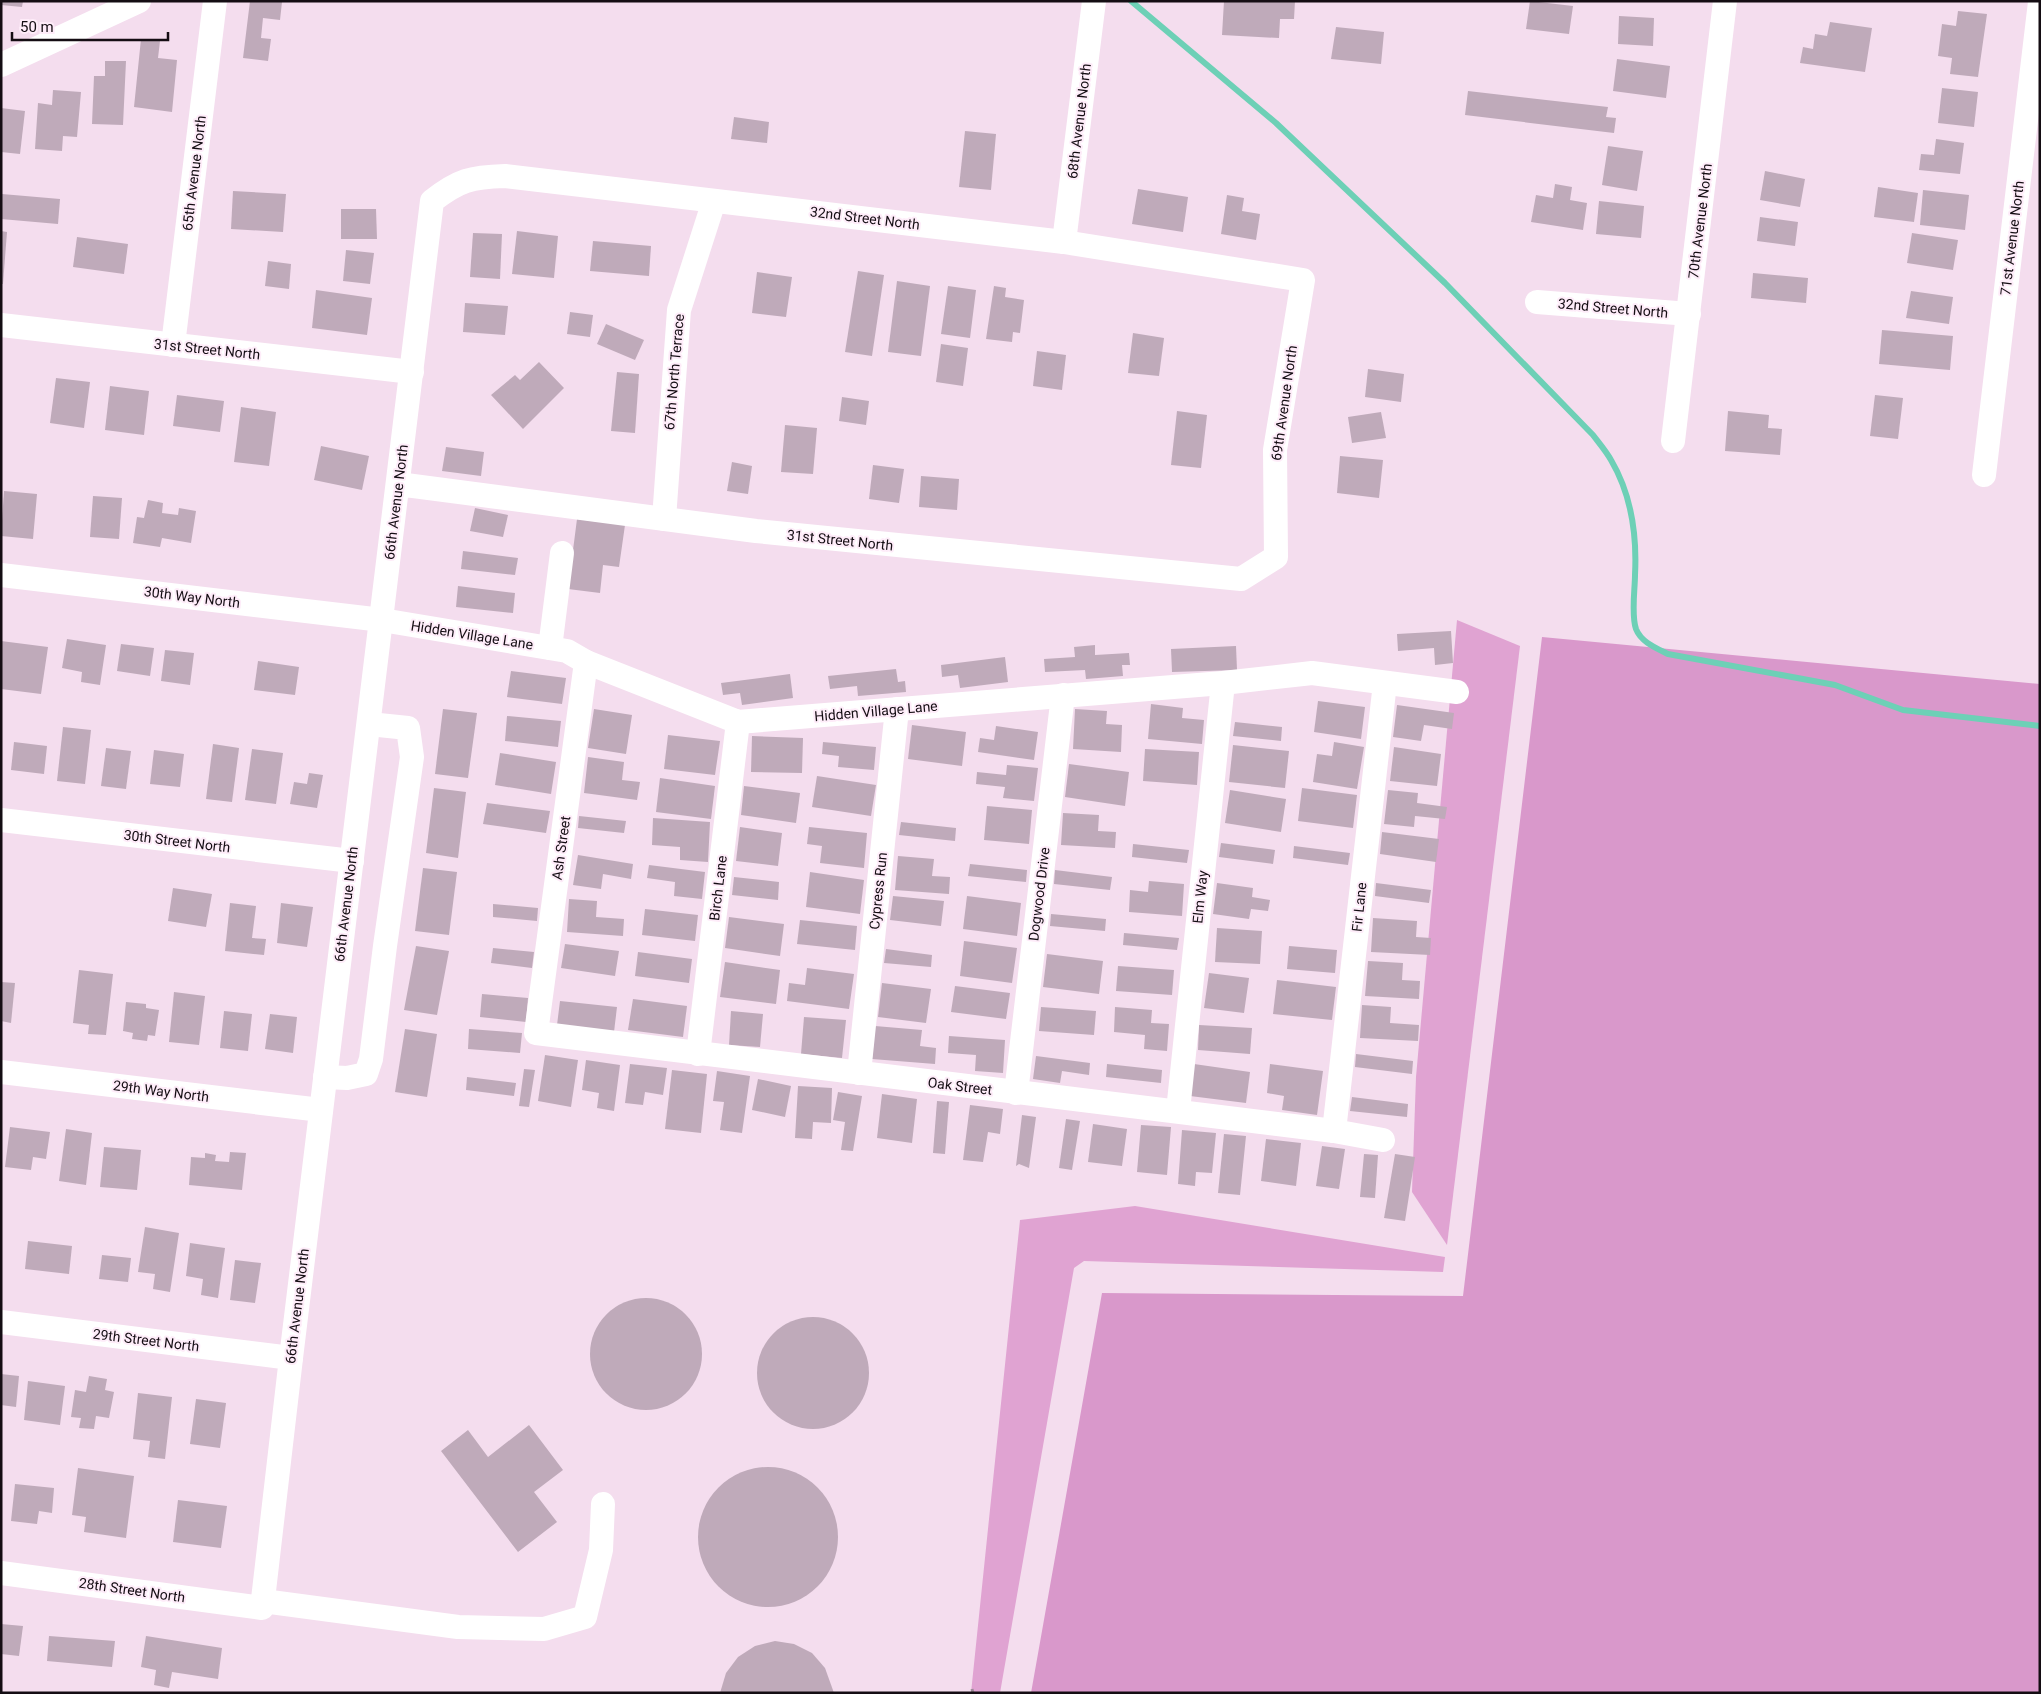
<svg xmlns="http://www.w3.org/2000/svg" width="2041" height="1694" font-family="Roboto,sans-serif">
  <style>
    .green { fill: #e0a3d2 }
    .forest { fill: #d998cb }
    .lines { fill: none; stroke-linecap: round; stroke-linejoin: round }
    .stream { stroke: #6dd0b6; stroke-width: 6 }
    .building { fill: #bfaaba }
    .path { stroke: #9c8b98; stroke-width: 3; stroke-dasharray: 4 4; stroke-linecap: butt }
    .minor { stroke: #fff; stroke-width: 24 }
    .labels { text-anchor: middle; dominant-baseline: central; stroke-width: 4; stroke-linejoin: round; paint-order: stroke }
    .street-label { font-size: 14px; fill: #140d13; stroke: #feecf9 }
  </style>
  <rect width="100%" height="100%" fill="#f4ddee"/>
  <g class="green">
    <polygon points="1457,620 1520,646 1447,1245 1412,1192 1416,1077"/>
    <polygon points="1135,1206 1445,1257 1443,1272 1084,1261 1074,1268 1000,1693 971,1693 1020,1220"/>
  </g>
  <polygon class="forest" points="1542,637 2040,684 2040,1693 1031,1693 1102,1293 1463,1296"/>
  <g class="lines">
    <path class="stream" d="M1131 1 1276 123 1445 283 1593 435C1599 443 1606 451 1611 460 1631 494 1637 536 1635 575 1635 589 1631 615 1636 629 1641 642 1656 648 1668 654L1835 685 1903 710 2040 726"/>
  </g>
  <g class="building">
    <polygon points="1,1 23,1 22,7 1,5"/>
    <polygon points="250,1 282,2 280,20 263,18 261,38 271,39 268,61 243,58"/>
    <polygon points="1224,1 1295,1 1294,19 1280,19 1279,38 1222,35"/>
    <polygon points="1530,1 1573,6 1569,34 1526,29"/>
    <polygon points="1958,11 1987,14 1978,77 1950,74 1952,58 1938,56 1942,24 1956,26"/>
    <polygon points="1619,16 1654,18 1653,46 1618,44"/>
    <polygon points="1830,22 1872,28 1865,72 1800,63 1803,47 1813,49 1815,34 1827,36"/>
    <polygon points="1336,27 1384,32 1381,64 1331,59"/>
    <polygon points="141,39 160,41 158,58 177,60 172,112 134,107"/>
    <polygon points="1617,59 1670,66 1666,98 1613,91"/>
    <polygon points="105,61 126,61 123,125 92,124 94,76 105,76"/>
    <polygon points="1942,88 1978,92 1974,127 1938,123"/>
    <polygon points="53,90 81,92 77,137 63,136 62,151 35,149 38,103 52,105"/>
    <polygon points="1468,91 1608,107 1606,117 1616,118 1614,133 1465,115"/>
    <polygon points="1,108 25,111 20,154 1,152"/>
    <polygon points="734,117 769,122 767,143 731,139"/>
    <polygon points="965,131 996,134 991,190 959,187"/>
    <polygon points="1936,139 1964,143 1960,174 1919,170 1921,154 1934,155"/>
    <polygon points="1608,146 1643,151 1637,191 1602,185"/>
    <polygon points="1765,171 1805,179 1800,207 1760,200"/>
    <polygon points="1555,184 1572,187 1570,200 1587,203 1583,230 1531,222 1536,195 1553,198"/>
    <polygon points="1878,187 1918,193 1914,222 1874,217"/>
    <polygon points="1138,189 1188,197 1183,232 1132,224"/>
    <polygon points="1923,190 1969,195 1965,230 1920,225"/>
    <polygon points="233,191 286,194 283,232 231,229"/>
    <polygon points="2,194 60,199 58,224 1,219"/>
    <polygon points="1227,195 1244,198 1242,211 1260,214 1256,240 1221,234"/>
    <polygon points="1599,201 1644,206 1641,238 1596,234"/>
    <polygon points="341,209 376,209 377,239 341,239"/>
    <polygon points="1760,217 1798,222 1795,246 1757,241"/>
    <polygon points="1,231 7,232 3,284 1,284"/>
    <polygon points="517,231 558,236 554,278 512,274"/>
    <polygon points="473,233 502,234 500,279 470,277"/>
    <polygon points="1912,233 1958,240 1953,270 1907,263"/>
    <polygon points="77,237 128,244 124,274 73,267"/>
    <polygon points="593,241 651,246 649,276 590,271"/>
    <polygon points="346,250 374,253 370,284 343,281"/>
    <polygon points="268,261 291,264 289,289 265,286"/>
    <polygon points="858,271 884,275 872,356 845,352"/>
    <polygon points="757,272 792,277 786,317 752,313"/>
    <polygon points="1753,273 1808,278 1806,303 1751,298"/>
    <polygon points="897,281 930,286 921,356 888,352"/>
    <polygon points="948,286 976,290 970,338 941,334"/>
    <polygon points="994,286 1006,288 1005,297 1024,300 1020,333 1013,332 1012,342 986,339"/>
    <polygon points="316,290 372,298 367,335 312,328"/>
    <polygon points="1911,291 1953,297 1949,324 1906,318"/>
    <polygon points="465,303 508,306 505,335 463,332"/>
    <polygon points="570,312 593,315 590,337 567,334"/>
    <polygon points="606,324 644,340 635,360 597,344"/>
    <polygon points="1882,330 1953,336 1950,370 1879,364"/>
    <polygon points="1133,333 1164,338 1159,376 1128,373"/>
    <polygon points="941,344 968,348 963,386 936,382"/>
    <polygon points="1037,351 1066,355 1062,390 1033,386"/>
    <polygon points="539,362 564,388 523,429 491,395 515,375 520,380"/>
    <polygon points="1368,369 1404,374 1401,402 1365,397"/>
    <polygon points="617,372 639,374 635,433 611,431"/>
    <polygon points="56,378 90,382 84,428 50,423"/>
    <polygon points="110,386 149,391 144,435 105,430"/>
    <polygon points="177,395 224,401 220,432 173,426"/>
    <polygon points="1875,395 1903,398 1898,439 1870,436"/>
    <polygon points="842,397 869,401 866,425 839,421"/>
    <polygon points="241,407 276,412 269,466 234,462"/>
    <polygon points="1177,411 1207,415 1201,468 1171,465"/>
    <polygon points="1728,411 1769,415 1768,428 1782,429 1780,455 1725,451"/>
    <polygon points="1381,412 1386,438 1352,443 1348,417"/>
    <polygon points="785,425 817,428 813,474 781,472"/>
    <polygon points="321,446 369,456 362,490 314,480"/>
    <polygon points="446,447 484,452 481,476 442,471"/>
    <polygon points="1340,456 1383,460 1379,498 1337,493"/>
    <polygon points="732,462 752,466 748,494 727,491"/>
    <polygon points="873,465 904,469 899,503 869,499"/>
    <polygon points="921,476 959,479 957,510 919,507"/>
    <polygon points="4,491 37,494 33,539 1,536"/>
    <polygon points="93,496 122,498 119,539 90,537"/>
    <polygon points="148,500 163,503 162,513 178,515 179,508 196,511 191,543 162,538 160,547 133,543 137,517 144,518"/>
    <polygon points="475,508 508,515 503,537 470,531"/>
    <polygon points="577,519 625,525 619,567 603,565 600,593 568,589"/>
    <polygon points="463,551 518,558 515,575 461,569"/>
    <polygon points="458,586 515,593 513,613 456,607"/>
    <polygon points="1451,631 1453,663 1435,665 1434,648 1398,651 1397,634"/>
    <polygon points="67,639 106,645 100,685 81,682 82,672 62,668"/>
    <polygon points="1,641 48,647 41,694 1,689"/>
    <polygon points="121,644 154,648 150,676 117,671"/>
    <polygon points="1095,645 1095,655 1129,653 1130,665 1122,665 1123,676 1086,679 1085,670 1045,672 1044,659 1075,657 1074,647"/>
    <polygon points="1236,646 1237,670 1172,672 1171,649"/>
    <polygon points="165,650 194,653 190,685 161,681"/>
    <polygon points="1005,657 1008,682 960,688 958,675 942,677 941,665"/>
    <polygon points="258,661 299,667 295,695 254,690"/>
    <polygon points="896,669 898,682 905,681 906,692 858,696 857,686 830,689 828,676"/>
    <polygon points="511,671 566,678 562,704 507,697"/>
    <polygon points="790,674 793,698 742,705 740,693 723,695 721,683"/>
    <polygon points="1318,701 1365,707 1361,739 1314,732"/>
    <polygon points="1151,704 1183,708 1182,718 1204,720 1202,744 1148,739"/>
    <polygon points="1397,705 1454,713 1452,729 1424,725 1421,741 1393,737"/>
    <polygon points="443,709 477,713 468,778 435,774"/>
    <polygon points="594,709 632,715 626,754 588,748"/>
    <polygon points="1075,709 1107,711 1106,724 1122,725 1121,752 1073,749"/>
    <polygon points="507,716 561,721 558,747 505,741"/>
    <polygon points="1235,722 1282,727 1281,741 1233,736"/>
    <polygon points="912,725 966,732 962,766 908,759"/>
    <polygon points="996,726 1038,732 1034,760 978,752 980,738 994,740"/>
    <polygon points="63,727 91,730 85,784 57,781"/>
    <polygon points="668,735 720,741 715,775 664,769"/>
    <polygon points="752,736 803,738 802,773 751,772"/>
    <polygon points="14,742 47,746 44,774 11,770"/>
    <polygon points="823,742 876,747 874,770 838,767 839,756 822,754"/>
    <polygon points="1334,742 1364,747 1357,789 1313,782 1317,754 1332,756"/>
    <polygon points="213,744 239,748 232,802 206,799"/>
    <polygon points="1233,745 1289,751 1285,788 1229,782"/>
    <polygon points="1394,747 1441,754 1437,786 1390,781"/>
    <polygon points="106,748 131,751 126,789 101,786"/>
    <polygon points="252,749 283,753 276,804 245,800"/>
    <polygon points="1145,749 1199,752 1197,785 1143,781"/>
    <polygon points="154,750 184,754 180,787 150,784"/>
    <polygon points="500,753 556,762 551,794 495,785"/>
    <polygon points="588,757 624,762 622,780 640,782 637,800 584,793"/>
    <polygon points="1069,764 1129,772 1125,806 1065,797"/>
    <polygon points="1007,765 1038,768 1034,801 1003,798 1005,787 976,784 977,772 1006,775"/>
    <polygon points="309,773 323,775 317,808 290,804 294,782 307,784"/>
    <polygon points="817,776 876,785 871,816 812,807"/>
    <polygon points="660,778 715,786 711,819 656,812"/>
    <polygon points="744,786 800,793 796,823 741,815"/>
    <polygon points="434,788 466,792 458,858 426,853"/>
    <polygon points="1302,788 1357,795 1353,828 1298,821"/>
    <polygon points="1230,790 1286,799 1281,832 1225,823"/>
    <polygon points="1388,790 1418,793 1417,803 1447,807 1445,819 1415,816 1414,827 1384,824"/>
    <polygon points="487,803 550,811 546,833 483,824"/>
    <polygon points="987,806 1032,810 1029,844 984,840"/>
    <polygon points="1063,813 1099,815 1098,831 1116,832 1115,848 1061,845"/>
    <polygon points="579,816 626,821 624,833 578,828"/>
    <polygon points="653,818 710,822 708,862 680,860 680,847 652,845"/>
    <polygon points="901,822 956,828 955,841 899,835"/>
    <polygon points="740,827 782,833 778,866 736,861"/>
    <polygon points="809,827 867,833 864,868 820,863 822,846 807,844"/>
    <polygon points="1382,832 1439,839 1436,862 1380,854"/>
    <polygon points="1221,843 1275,850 1273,864 1219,857"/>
    <polygon points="1133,844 1189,850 1187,863 1132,857"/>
    <polygon points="1294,846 1350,853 1348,865 1293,858"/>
    <polygon points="578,855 633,864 631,879 603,874 601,889 573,885"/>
    <polygon points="898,856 934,859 932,876 950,877 949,894 895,890"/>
    <polygon points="970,864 1027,870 1026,882 968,876"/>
    <polygon points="649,865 705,872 702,899 674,896 675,882 647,878"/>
    <polygon points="423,868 457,872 449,935 415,931"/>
    <polygon points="1055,870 1112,877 1110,890 1054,884"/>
    <polygon points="810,872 864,880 860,914 806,907"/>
    <polygon points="734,877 779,882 778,900 732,895"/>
    <polygon points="1149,881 1184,884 1182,916 1129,912 1130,890 1148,892"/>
    <polygon points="1217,883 1253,888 1252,897 1270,900 1268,911 1251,909 1249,919 1213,914"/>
    <polygon points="1376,883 1431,890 1429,903 1375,896"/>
    <polygon points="173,888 212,894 206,927 168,921"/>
    <polygon points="893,896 944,901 941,926 890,920"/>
    <polygon points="967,896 1021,903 1017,936 963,929"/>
    <polygon points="569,899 597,901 596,917 624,919 623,936 567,932"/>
    <polygon points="230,903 256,906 252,938 266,939 264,955 225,951"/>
    <polygon points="281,903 313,907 307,947 277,943"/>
    <polygon points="493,904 538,908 537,921 493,917"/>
    <polygon points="645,909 698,915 695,941 642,935"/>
    <polygon points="1051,914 1106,919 1105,931 1050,926"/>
    <polygon points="729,917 784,924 780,956 725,948"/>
    <polygon points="1373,918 1417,921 1416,937 1431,938 1430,955 1371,952"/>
    <polygon points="800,920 857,926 855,950 797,944"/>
    <polygon points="1217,928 1262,931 1260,964 1215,962"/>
    <polygon points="1124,933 1179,938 1177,950 1123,945"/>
    <polygon points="964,941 1017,948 1012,983 960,976"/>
    <polygon points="565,944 619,951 615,976 561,968"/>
    <polygon points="416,946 449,951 437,1015 404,1010"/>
    <polygon points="1289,946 1337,950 1335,973 1287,969"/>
    <polygon points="493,948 534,952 532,968 491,963"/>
    <polygon points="886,949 932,955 931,967 884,963"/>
    <polygon points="638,952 692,959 689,983 635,976"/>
    <polygon points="1047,954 1103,961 1099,994 1043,987"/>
    <polygon points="1368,961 1403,963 1402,980 1420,981 1419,999 1365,996"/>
    <polygon points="725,962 780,970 776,1004 720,997"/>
    <polygon points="1118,966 1174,970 1172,995 1116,991"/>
    <polygon points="807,968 854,974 849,1009 787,1001 789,983 805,985"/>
    <polygon points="79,970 113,974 106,1035 88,1034 89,1025 73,1023"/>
    <polygon points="1209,973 1249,978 1244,1013 1204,1008"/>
    <polygon points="1277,980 1336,987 1332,1020 1273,1014"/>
    <polygon points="1,982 15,983 11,1023 1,1021"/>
    <polygon points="882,983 931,989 926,1023 878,1017"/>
    <polygon points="955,986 1010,993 1006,1019 951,1012"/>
    <polygon points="174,992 205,996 199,1045 169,1042"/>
    <polygon points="482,994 528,998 526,1022 480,1017"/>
    <polygon points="633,999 687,1006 683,1037 628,1030"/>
    <polygon points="560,1001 617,1007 614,1032 557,1025"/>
    <polygon points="126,1002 146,1004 146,1008 159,1010 155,1036 148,1035 147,1041 132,1039 133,1033 123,1031"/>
    <polygon points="1362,1005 1391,1007 1390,1023 1419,1025 1418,1041 1360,1038"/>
    <polygon points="1041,1007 1096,1011 1094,1035 1039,1031"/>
    <polygon points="1115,1007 1152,1010 1151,1023 1169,1024 1167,1051 1144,1049 1145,1035 1114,1032"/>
    <polygon points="224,1011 252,1014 248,1051 220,1048"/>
    <polygon points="731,1011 763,1014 760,1047 729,1045"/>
    <polygon points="270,1014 297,1017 293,1053 265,1049"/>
    <polygon points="804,1017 846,1020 842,1058 801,1054"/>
    <polygon points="1199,1025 1252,1028 1250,1054 1198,1050"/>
    <polygon points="875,1026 922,1030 920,1046 936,1048 935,1064 872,1059"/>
    <polygon points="405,1029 437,1034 427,1097 395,1092"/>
    <polygon points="469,1029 522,1033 520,1053 468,1049"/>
    <polygon points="949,1036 1005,1040 1003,1073 975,1071 976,1055 948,1053"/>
    <polygon points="1356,1054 1413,1061 1412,1074 1355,1067"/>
    <polygon points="545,1055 578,1060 571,1107 538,1101"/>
    <polygon points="1036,1056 1090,1063 1089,1075 1062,1071 1060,1083 1033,1079"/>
    <polygon points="586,1060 620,1065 614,1111 597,1108 599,1093 582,1090"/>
    <polygon points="630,1064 667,1068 663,1095 645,1092 643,1105 625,1103"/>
    <polygon points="1107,1064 1162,1070 1161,1083 1106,1077"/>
    <polygon points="1194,1064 1250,1072 1246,1103 1190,1096"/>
    <polygon points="1270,1064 1323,1071 1317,1115 1282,1110 1284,1096 1267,1093"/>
    <polygon points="524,1069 535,1070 529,1107 519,1106"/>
    <polygon points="672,1070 707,1074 701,1133 665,1129"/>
    <polygon points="717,1071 750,1076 742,1133 720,1130 724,1102 713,1101"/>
    <polygon points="467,1077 516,1083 514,1096 466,1090"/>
    <polygon points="758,1079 791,1086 785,1117 752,1110"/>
    <polygon points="798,1086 832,1088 831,1123 813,1122 812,1139 795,1138"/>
    <polygon points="838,1092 862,1096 853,1151 841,1150 845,1122 833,1120"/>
    <polygon points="882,1094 917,1099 912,1143 877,1138"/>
    <polygon points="1352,1097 1408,1104 1407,1117 1350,1111"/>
    <polygon points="937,1101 949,1102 945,1154 933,1153"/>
    <polygon points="970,1105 1003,1109 1000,1134 988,1132 983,1162 963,1160"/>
    <polygon points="1022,1115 1036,1117 1029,1168 1019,1164 1016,1166"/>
    <polygon points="1066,1119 1080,1121 1072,1170 1059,1168"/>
    <polygon points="1093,1124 1127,1129 1122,1166 1088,1162"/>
    <polygon points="1141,1125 1171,1127 1167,1175 1137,1172"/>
    <polygon points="10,1127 50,1132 46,1159 33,1157 31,1170 5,1167"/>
    <polygon points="66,1129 92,1133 86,1185 59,1181"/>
    <polygon points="1182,1130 1216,1133 1212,1173 1196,1172 1195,1186 1178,1184"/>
    <polygon points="1224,1134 1246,1136 1240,1195 1218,1193"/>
    <polygon points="1266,1139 1301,1143 1296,1186 1261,1181"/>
    <polygon points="1322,1146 1345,1149 1339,1189 1316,1186"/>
    <polygon points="104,1147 141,1150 137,1190 100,1187"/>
    <polygon points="230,1152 246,1153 242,1190 189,1185 191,1157 205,1158 205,1153 216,1155 215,1161 229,1162"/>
    <polygon points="1364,1154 1378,1155 1375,1198 1360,1197"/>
    <polygon points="1395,1154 1415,1157 1405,1221 1384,1218"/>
    <polygon points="145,1227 179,1233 170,1292 153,1289 155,1274 138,1272"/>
    <polygon points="28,1241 72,1246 69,1274 25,1269"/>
    <polygon points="190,1243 225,1248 218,1298 201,1295 203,1279 186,1276"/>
    <polygon points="102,1255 131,1258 128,1282 99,1279"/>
    <polygon points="235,1260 261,1263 255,1303 230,1300"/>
    <circle cx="646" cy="1354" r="56"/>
    <circle cx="813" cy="1373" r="56"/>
    <polygon points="1,1374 19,1376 16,1407 1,1405"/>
    <polygon points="89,1376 107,1379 105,1390 114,1392 109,1418 96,1416 94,1429 79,1428 81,1418 71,1417 75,1390 86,1392"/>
    <polygon points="28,1381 65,1386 60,1425 24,1420"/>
    <polygon points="138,1393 172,1397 165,1459 148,1457 150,1441 133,1439"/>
    <polygon points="196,1399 226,1403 220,1448 190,1444"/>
    <polygon points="529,1425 563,1470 534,1492 557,1522 518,1552 441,1451 468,1430 488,1457"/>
    <circle cx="768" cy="1537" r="70"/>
    <polygon points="78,1468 134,1476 126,1538 84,1532 86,1517 72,1515"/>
    <polygon points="15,1484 54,1488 52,1513 39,1511 37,1524 11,1521"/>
    <polygon points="178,1500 227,1506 221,1548 173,1542"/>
    <polygon points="1,1624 23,1626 19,1656 1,1654"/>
    <polygon points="49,1636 115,1641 112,1667 47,1661"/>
    <polygon points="146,1636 222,1648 218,1679 172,1672 169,1688 154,1685 156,1670 141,1667"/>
    <polygon points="775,1641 794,1644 812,1653 825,1668 834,1693 720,1693 726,1673 738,1657 755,1646"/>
  </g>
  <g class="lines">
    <polyline class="path" points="972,1689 973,1693"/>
    <g class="minor">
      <polyline points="1,65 139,1"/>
      <polyline points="1064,242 1094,1"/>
      <polyline points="1537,302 1689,314"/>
      <polyline points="1,325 412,372"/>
      <polyline points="173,345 215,1"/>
      <polyline points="1673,441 1725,1"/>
      <polyline points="1984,475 2040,2"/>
      <polyline points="664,519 679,310 714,201"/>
      <polyline points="1,575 382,620 567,651 586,662 738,722 1223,683 1312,673 1457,692"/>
      <polyline points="550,648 562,553"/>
      <polyline points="586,662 536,1033 1334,1131 1383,1140"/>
      <polyline points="1,820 352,861"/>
      <polyline points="698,1054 738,722"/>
      <polyline points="1,1072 321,1110"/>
      <polyline points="859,1073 897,709"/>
      <polyline points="325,1077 347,1078 366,1074 371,1059 385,946 412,757 408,728 369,724"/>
      <polyline points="1016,1093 1063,695"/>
      <polyline points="1178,1111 1223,683"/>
      <polyline points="1334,1131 1385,683"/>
      <polyline points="1,1322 291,1358"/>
      <path d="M1 1573 262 1608 291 1358 432 201C459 180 471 177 505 176L1064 242 1303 280 1275 450 1276 557 1241 579 756 531 398 484"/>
      <polyline points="263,1601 458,1627 544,1629 585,1617 601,1550 603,1504"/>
    </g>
  </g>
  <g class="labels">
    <g class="street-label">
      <text transform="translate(1079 121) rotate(-83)">68th Avenue North</text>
      <text transform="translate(194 173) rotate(-83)">65th Avenue North</text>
      <text transform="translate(865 218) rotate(7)">32nd Street North</text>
      <text transform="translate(1700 221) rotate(-83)">70th Avenue North</text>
      <text transform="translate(2012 238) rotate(-83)">71st Avenue North</text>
      <text transform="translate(1613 308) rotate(5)">32nd Street North</text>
      <text transform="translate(207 349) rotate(6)">31st Street North</text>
      <text transform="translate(674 372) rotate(-85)">67th North Terrace</text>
      <text transform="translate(1284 403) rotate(-82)">69th Avenue North</text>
      <text transform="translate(396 502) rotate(-83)">66th Avenue North</text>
      <text transform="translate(840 540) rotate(6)">31st Street North</text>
      <text transform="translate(192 597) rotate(7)">30th Way North</text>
      <text transform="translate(472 635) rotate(9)">Hidden Village Lane</text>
      <text transform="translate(876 711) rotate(-5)">Hidden Village Lane</text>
      <text transform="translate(177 841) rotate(7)">30th Street North</text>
      <text transform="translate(561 848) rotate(-82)">Ash Street</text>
      <text transform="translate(718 888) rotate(-83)">Birch Lane</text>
      <text transform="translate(878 891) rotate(-84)">Cypress Run</text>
      <text transform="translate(1039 894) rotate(-83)">Dogwood Drive</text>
      <text transform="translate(1200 897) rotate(-84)">Elm Way</text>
      <text transform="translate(346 904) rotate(-83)">66th Avenue North</text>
      <text transform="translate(1359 907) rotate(-84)">Fir Lane</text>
      <text transform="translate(960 1086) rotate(7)">Oak Street</text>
      <text transform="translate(161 1091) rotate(7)">29th Way North</text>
      <text transform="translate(297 1306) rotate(-83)">66th Avenue North</text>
      <text transform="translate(146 1340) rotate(7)">29th Street North</text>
      <text transform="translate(132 1590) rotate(8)">28th Street North</text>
    </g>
  </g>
  <rect width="2041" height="1694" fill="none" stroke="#140d13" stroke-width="5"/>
  <path d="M12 32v8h156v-8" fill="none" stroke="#140d13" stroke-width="2.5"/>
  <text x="20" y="32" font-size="15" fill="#140d13" stroke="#feecf9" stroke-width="4" paint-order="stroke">50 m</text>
</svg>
